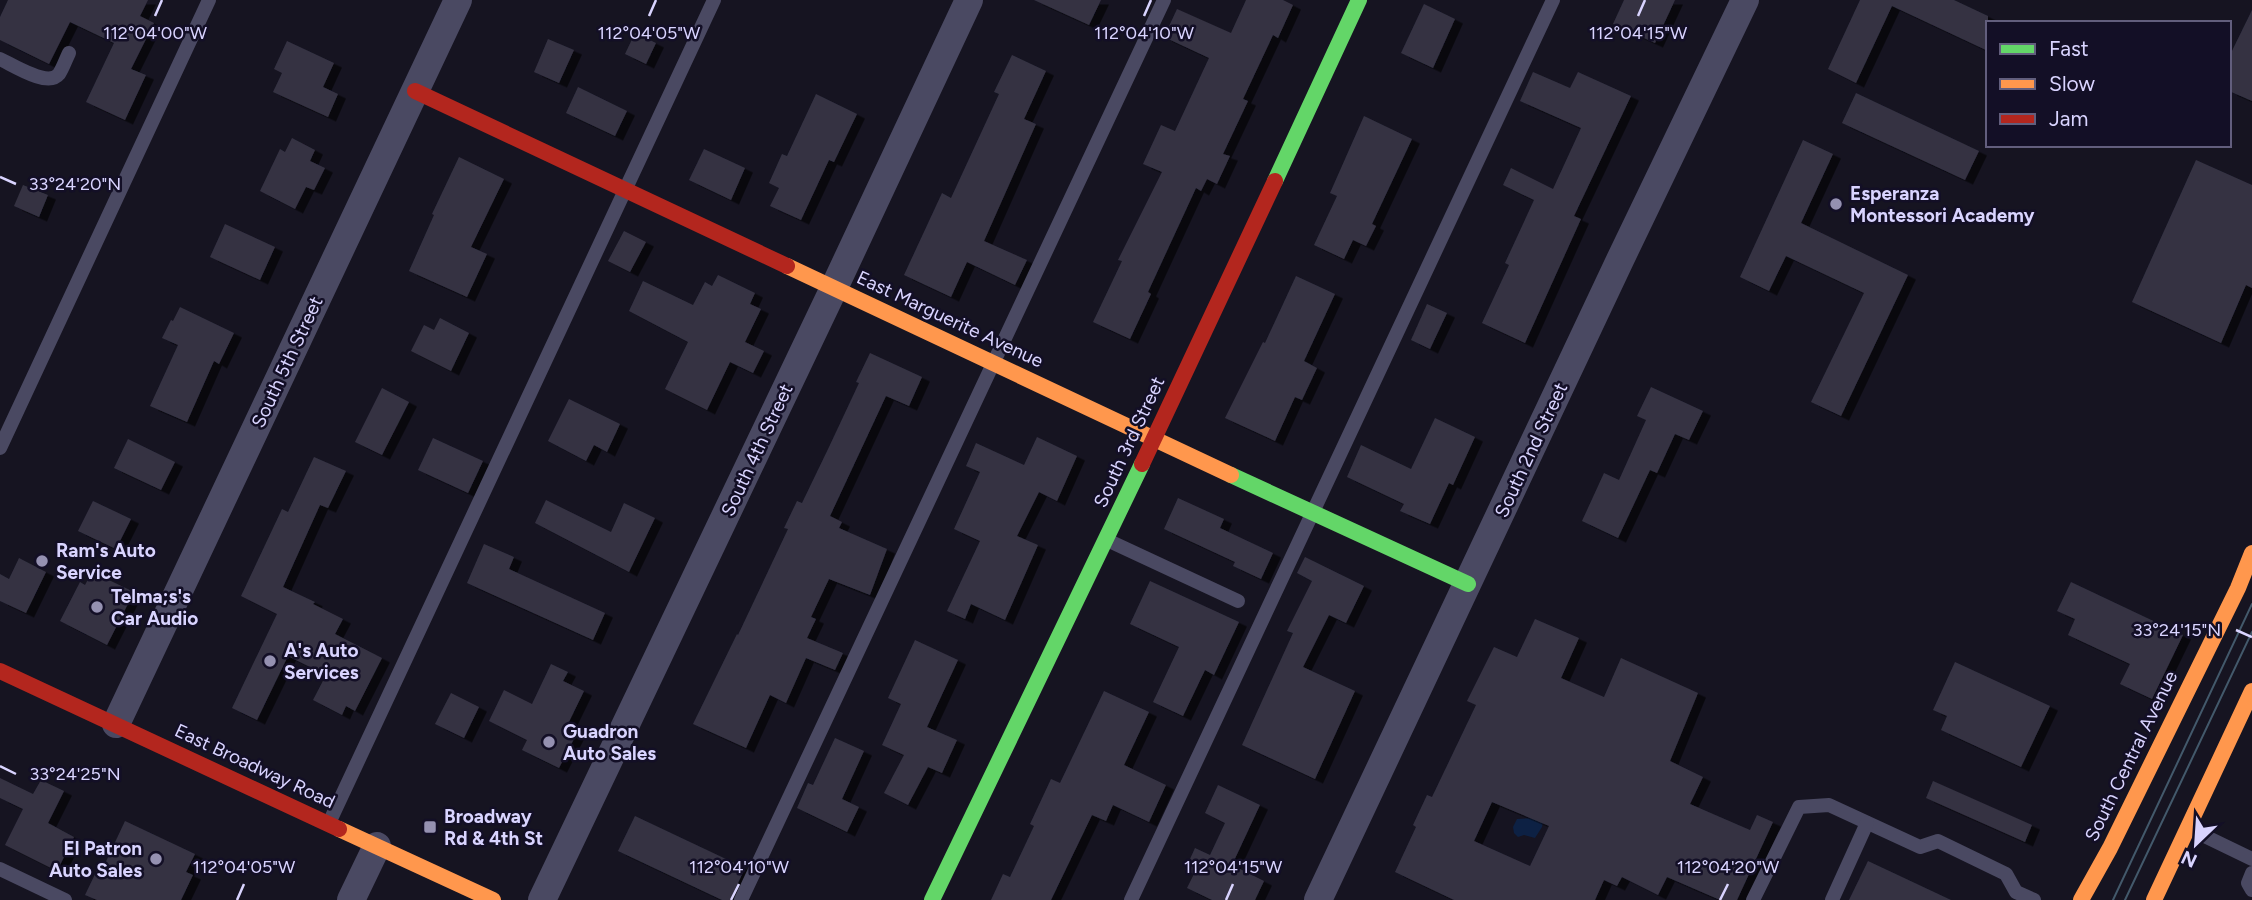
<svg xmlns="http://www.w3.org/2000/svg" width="2252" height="900" font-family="Figtree,sans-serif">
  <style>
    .water { fill: #0d2144 }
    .building { fill: #343243; fill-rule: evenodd; filter: url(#shadow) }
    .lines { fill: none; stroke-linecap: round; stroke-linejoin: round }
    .lane { stroke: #4a4962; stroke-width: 14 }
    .street { stroke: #4a4962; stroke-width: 28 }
    .fast { stroke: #63d668; stroke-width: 16 }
    .slow { stroke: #ff974d; stroke-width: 16 }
    .jam { stroke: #b3261e; stroke-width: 16 }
    .tram { stroke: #43596b; stroke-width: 2 }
    .ticks { fill: none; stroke: #d9d4ff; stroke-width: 2.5 }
    .poi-dot { fill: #9591b1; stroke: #130f26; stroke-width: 2.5 }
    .labels { text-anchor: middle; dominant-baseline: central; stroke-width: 5; stroke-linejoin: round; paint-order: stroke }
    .poi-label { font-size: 19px; font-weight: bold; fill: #d9d4ff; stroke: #130f26; text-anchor: start }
    .street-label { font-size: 19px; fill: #d9d4ff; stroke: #130f26 }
    .ticks-label { font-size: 18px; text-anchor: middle; fill: #d9d4ff; stroke: #130f26; stroke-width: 5; stroke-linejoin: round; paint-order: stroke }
  </style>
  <defs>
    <filter id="shadow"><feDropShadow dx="8" dy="4.5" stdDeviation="0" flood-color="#0009"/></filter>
  </defs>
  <rect width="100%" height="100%" fill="#161421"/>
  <polygon class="water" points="1533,818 1543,821 1542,827 1535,838 1524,835 1518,837 1514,833 1513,827 1517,819"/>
  <g class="building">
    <polygon points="8,0 148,0 140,16 154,23 131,69 146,75 125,120 86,102 114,43 70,22 49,64 0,40 0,17"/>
    <polygon points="1034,0 1101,0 1089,25"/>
    <polygon points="1246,0 1283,0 1293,5 1278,38 1273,35 1243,99 1248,101 1223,154 1230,156 1217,184 1207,179 1201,191 1196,188 1148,292 1151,294 1130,339 1093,322 1122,261 1118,260 1162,172 1143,164 1161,125 1175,131 1209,58 1164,37 1177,9 1231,33"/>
    <polygon points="1624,0 1675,0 1655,43 1613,24"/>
    <polygon points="1860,0 1954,0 1988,16 1988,51 1892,6 1856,83 1828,69"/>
    <polygon points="1424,4 1455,19 1433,68 1401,53"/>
    <polygon points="2252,10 2252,101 2229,91 2229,57"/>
    <polygon points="635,33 656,43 646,64 625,54"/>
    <polygon points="548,39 574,50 559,83 534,72"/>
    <polygon points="287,41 334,63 323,87 338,94 328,117 273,92 282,73 274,69"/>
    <polygon points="1012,55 1046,71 1024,119 1036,124 984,241 1027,260 1015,285 967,262 951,297 904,275 942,193 951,198 999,94 994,92"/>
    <polygon points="1533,72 1570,88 1578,72 1631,96 1574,216 1581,219 1525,343 1482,323 1509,265 1505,263 1534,200 1503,185 1511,168 1553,189 1581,128 1520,101"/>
    <polygon points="578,87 627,111 615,136 566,113"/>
    <polygon points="1856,93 1979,151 1965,180 1842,123"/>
    <polygon points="816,94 857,114 834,162 829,160 801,220 770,206 779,188 769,183 782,154 787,156"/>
    <polygon points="1364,116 1412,139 1372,224 1376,226 1366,246 1353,240 1344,259 1314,245 1337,196 1330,193"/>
    <polygon points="292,138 315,150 310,161 325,168 314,190 306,187 295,209 260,191 280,149 285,152"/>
    <polygon points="1803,140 1833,154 1801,223 1908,275 1841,416 1811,402 1864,293 1786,256 1769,291 1740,277"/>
    <polygon points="704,149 745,168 731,200 689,180"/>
    <polygon points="459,157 504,179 471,247 487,254 467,297 409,271 434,215 432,214"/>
    <polygon points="2196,160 2252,185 2252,288 2246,285 2221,343 2132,302"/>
    <polygon points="23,185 48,195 39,217 14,206"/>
    <polygon points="225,224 275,247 260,280 210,257"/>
    <polygon points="624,231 646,242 630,272 608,261"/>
    <polygon points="718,275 755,293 750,304 761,309 745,342 764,351 753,373 730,362 707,410 665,389 688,342 629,311 643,281 693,305 705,282 712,286"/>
    <polygon points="1296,276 1335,294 1304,361 1317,368 1302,400 1295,397 1275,441 1225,418 1263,342 1265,343"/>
    <polygon points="1427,304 1447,313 1430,349 1411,340"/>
    <polygon points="180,307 234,333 219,364 214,361 187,422 150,406 178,345 162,338 171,320 173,321"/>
    <polygon points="440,318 469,333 451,371 411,351 424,325 434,330"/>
    <polygon points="870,353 922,377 909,406 886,396 830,516 842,522 839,528 887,549 870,595 829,579 811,617 816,619 807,638 843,653 835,670 806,658 786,703 770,695 746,748 693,724 737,634 738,635 788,529 784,528 797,501 802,503 829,447 859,383 856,382"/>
    <polygon points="1651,387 1703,411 1689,440 1675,434 1657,473 1650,470 1618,538 1582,521 1604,473 1619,480 1646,420 1637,416"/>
    <polygon points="382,388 409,402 382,455 355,442"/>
    <polygon points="569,399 620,424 607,452 594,445 586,461 548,441"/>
    <polygon points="1435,418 1475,437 1453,485 1449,483 1430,524 1400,511 1404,504 1347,477 1361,445 1411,469"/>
    <polygon points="1037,437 1077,456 1057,501 1039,492 1017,536 1038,545 1005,620 971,604 965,619 947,611 980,541 954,529 980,472 966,466 976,443 1024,465"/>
    <polygon points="433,438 483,461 468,493 418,470"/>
    <polygon points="128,439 175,462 161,490 114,468"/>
    <polygon points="314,457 346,471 328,508 320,505 283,587 315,602 313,604 343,619 335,634 382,658 355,711 346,706 342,715 313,700 326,675 288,656 257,720 232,708 277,614 241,596 282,509 288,512"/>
    <polygon points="1178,498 1224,519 1220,528 1273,553 1261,579 1233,566 1235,562 1164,529"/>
    <polygon points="546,500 611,532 624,503 655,518 629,572 535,523"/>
    <polygon points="93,501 131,519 116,549 78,531"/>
    <polygon points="484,544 514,557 509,569 605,613 593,640 467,583"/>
    <polygon points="1305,557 1364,586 1346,623 1329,615 1303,667 1355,691 1315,779 1242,745 1293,633 1287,631 1312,581 1297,573"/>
    <polygon points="19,558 46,572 26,613 0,601 0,574 9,579"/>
    <polygon points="92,572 134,592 107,645 60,621 80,582 85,585"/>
    <polygon points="1150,581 1239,622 1214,675 1205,670 1183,716 1153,702 1179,647 1130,624"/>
    <polygon points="2071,582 2183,635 2152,699 2120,684 2130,664 2068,635 2075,619 2057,611"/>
    <path d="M1535 619 1579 638 1561 678 1597 694 1604 697 1621 658 1698 693 1670 761 1703 777 1690 804 1750 830 1757 815 1773 822 1737 900H1720L1667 877 1658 895 1622 877 1617 886 1604 880 1595 900H1454L1395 872 1416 827 1413 825 1427 795 1432 797 1476 705 1467 701 1494 647 1517 657ZM1492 802 1549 826 1530 866 1474 841Z"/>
    <polygon points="915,640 958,660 927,727 957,740 942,773 928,767 908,805 884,793 904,755 882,745 901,704 888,698"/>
    <polygon points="1955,662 2050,706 2021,767 1941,730 1947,716 1933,710"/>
    <polygon points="551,664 568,672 563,681 584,691 565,730 576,735 559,768 522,750 527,740 489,721 504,690 532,704"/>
    <polygon points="1104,691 1149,712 1124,765 1166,785 1149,822 1113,805 1106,821 1092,815 1051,900 991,900 1003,874 1010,877 1034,826 1030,824 1051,779 1060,783"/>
    <polygon points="451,693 479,707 464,738 435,724"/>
    <polygon points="835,738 864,751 842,799 859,807 847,832 797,808 808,783 813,785"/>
    <polygon points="0,778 33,794 41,780 64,791 48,823 74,837 57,871 5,845 23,809 0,798"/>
    <polygon points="1933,781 2032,825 2025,842 1926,798"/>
    <polygon points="1218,785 1260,805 1232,865 1264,881 1255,900 1212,900 1187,888 1194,874 1185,870 1195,848 1210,855 1225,823 1205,813"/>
    <polygon points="635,816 745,868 730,900 722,900 618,851"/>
    <polygon points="125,821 195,854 186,872 193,875 181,900 97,900 85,895 98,868 102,870"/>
    <polygon points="1868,861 1951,900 1849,900"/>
  </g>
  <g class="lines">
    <g class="lane">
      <path d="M0 59C13 65 48 88 59 74 63 68 66 59 69 53"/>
      <polyline points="0,448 209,0"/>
      <polyline points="1107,540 1238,601"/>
      <polyline points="329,823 714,0"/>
      <polyline points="2190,829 2252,859"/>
      <polyline points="0,869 65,900"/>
      <polyline points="2252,873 2248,883 2252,890"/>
      <polyline points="741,900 1164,0"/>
      <polyline points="1131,900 1553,0"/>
      <polyline points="1753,900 1799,807 1829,805 1920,847 1938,841 2006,874 2016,892 2034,900"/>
      <polyline points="1832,900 1867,823"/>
    </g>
    <g class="street">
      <polyline points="116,724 458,0"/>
      <polyline points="351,900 377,846"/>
      <polyline points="542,900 834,288 969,0"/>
      <polyline points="1318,900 1620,260 1745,0"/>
    </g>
    <g class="fast">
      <polyline points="1275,181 1359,0"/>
      <polyline points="1231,475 1468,584"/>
      <polyline points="932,900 1142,464"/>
    </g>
    <g class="slow">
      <polyline points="787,266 1231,475"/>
      <polyline points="339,829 493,900"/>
      <polyline points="2081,900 2110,848 2238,588 2252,553"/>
      <polyline points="2154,900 2252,691"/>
    </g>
    <g class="jam">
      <polyline points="415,91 787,266"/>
      <polyline points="1142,464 1275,181"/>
      <polyline points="0,671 339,829"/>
    </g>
    <g class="tram">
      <polyline points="2113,900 2252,604"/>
      <polyline points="2125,900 2252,632"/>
    </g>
  </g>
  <path class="ticks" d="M155 16 162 0M649 16 656 0M1144 16 1151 0M1638 16 1645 0M0 177 16 184M2236 630 2252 637M0 766 16 774M237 900 244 884M731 900 739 884M1226 900 1233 884M1720 900 1728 884"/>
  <g class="poi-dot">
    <circle cx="1836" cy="204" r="7"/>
    <circle cx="42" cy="561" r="7"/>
    <circle cx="97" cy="607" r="7"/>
    <circle cx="270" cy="661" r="7"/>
    <circle cx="549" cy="742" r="7"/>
    <rect x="423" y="820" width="14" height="14" rx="3.5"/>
    <circle cx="156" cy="859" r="7"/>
  </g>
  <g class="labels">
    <g class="poi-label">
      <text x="1850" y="193">Esperanza<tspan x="1850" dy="22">Montessori Academy</tspan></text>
      <text x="56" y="550">Ram's Auto<tspan x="56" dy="22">Service</tspan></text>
      <text x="111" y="596">Telma;s's<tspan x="111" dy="22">Car Audio</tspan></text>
      <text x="284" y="650">A's Auto<tspan x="284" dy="22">Services</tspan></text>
      <text x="563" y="731">Guadron<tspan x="563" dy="22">Auto Sales</tspan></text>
      <text x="444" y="816">Broadway<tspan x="444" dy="22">Rd &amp; 4th St</tspan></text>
      <text x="142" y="848" text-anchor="end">El Patron<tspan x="142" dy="22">Auto Sales</tspan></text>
    </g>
    <g class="street-label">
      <text transform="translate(950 319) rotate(25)">East Marguerite Avenue</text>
      <text transform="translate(287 362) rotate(-65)">South 5th Street</text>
      <text transform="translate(1129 442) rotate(-65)">South 3rd Street</text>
      <text transform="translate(757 450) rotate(-65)">South 4th Street</text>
      <text transform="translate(1531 450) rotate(-65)">South 2nd Street</text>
      <text transform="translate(2131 756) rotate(-64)">South Central Avenue</text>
      <text transform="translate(255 766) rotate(25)">East Broadway Road</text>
    </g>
  </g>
  <g class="ticks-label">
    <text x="155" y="39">112°04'00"W</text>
    <text x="649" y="39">112°04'05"W</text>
    <text x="1144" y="39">112°04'10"W</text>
    <text x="1638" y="39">112°04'15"W</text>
    <text x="75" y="190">33°24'20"N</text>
    <text x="2177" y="636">33°24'15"N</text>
    <text x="75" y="780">33°24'25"N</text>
    <text x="244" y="873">112°04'05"W</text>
    <text x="739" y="873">112°04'10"W</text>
    <text x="1233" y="873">112°04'15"W</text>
    <text x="1728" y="873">112°04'20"W</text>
  </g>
  <rect x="1986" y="21" width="245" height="126" fill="#130f26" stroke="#625e7d" stroke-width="2"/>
  <rect x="2000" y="44" width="35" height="10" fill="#63d668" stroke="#625e7d" stroke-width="2"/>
  <text x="2049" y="56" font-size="21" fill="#d9d4ff">Fast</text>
  <rect x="2000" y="79" width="35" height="10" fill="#ff974d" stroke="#625e7d" stroke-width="2"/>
  <text x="2049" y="91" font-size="21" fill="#d9d4ff">Slow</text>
  <rect x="2000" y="114" width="35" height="10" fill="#b3261e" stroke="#625e7d" stroke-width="2"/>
  <text x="2049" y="126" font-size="21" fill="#d9d4ff">Jam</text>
  <g transform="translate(2196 844) rotate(205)" stroke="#130f26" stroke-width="5" paint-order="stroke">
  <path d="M0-5L12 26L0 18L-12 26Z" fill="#d9d4ff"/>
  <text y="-10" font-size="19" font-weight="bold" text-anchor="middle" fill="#d9d4ff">N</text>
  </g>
</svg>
